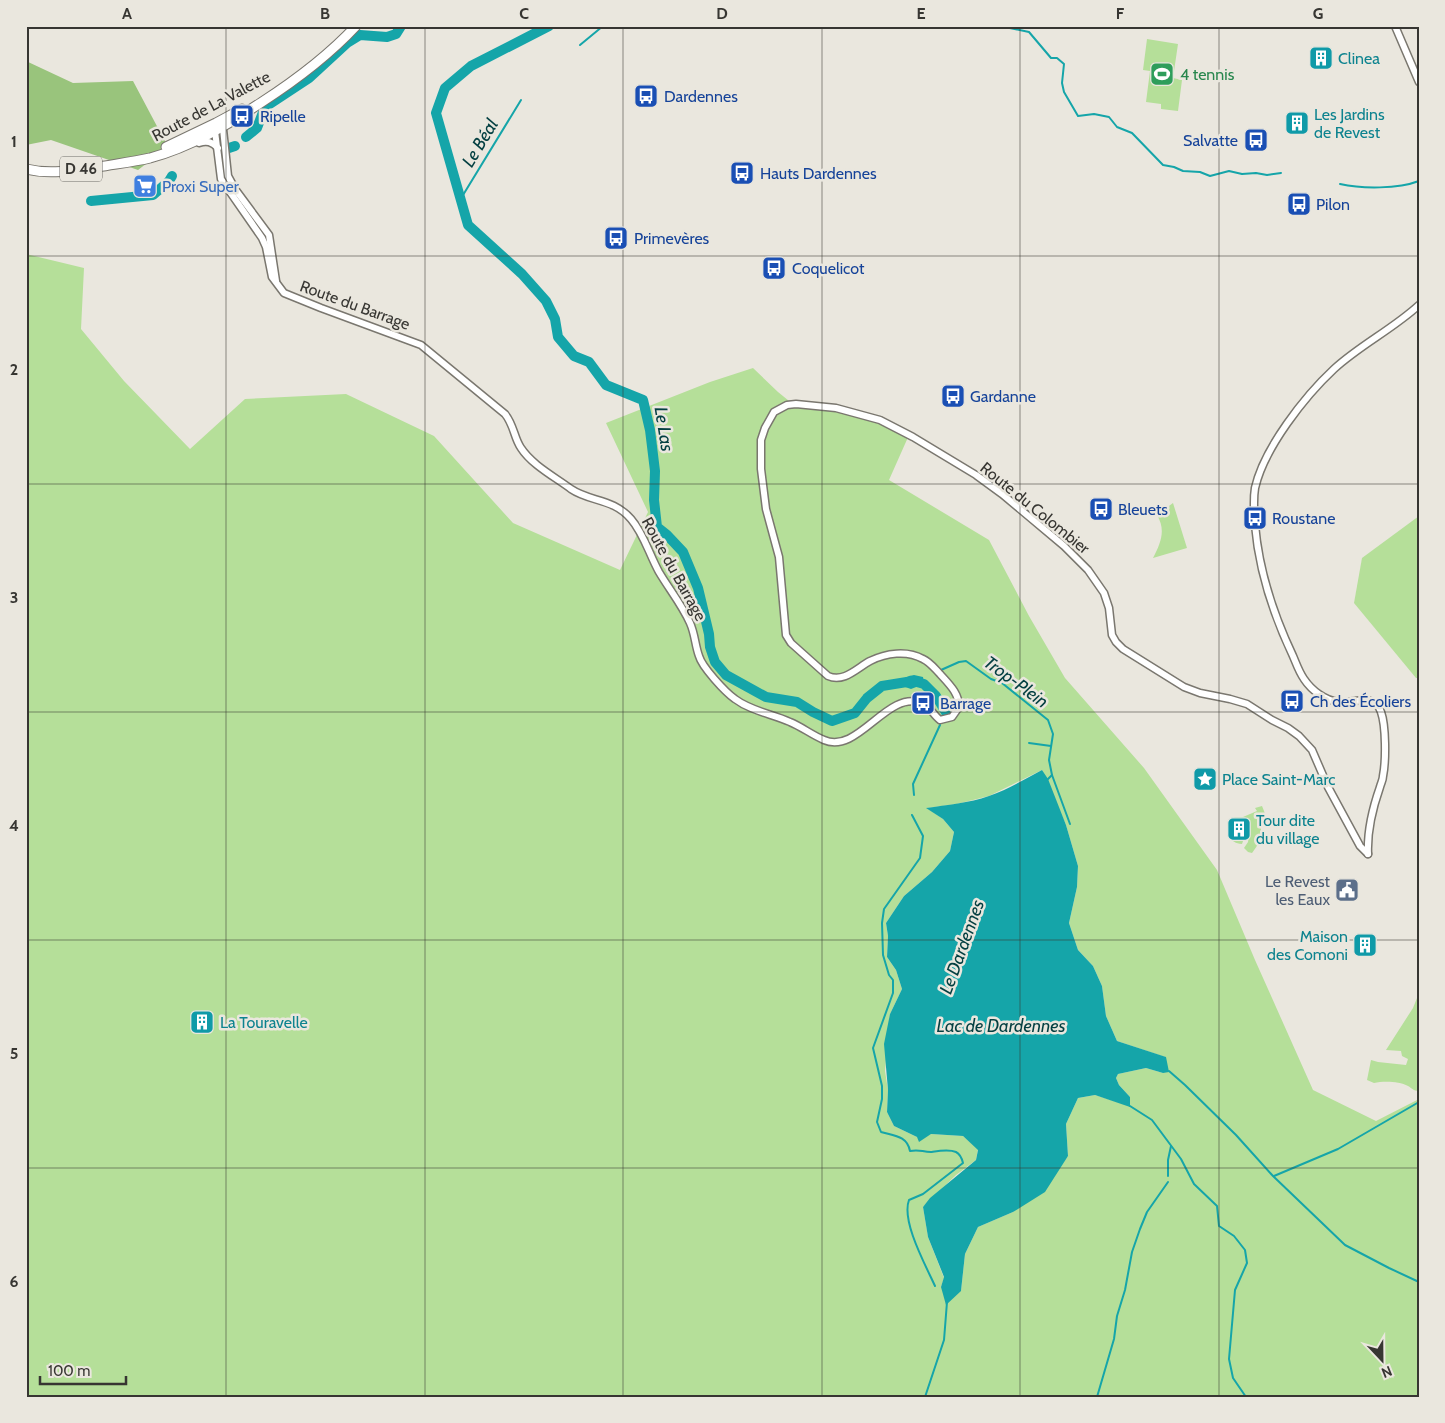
<svg xmlns="http://www.w3.org/2000/svg" width="1445" height="1423" font-family="Cabin,sans-serif">
  <style>
    .green { fill: #b5df99; fill-rule: evenodd }
    .forest { fill: #99c47c }
    .water { fill: #15a5a9 }
    .lines { fill: none; stroke-linecap: round; stroke-linejoin: round }
    .stream { stroke: #15a5a9; stroke-width: 2 }
    .river { stroke: #15a5a9; stroke-width: 10 }
    .minor-casing { stroke: #7a776f; stroke-width: 9 }
    .major-casing { stroke: #7a776f; stroke-width: 11 }
    .minor { stroke: #fff; stroke-width: 6 }
    .major { stroke: #fff; stroke-width: 9 }
    .grid { fill: none; stroke: #373632; stroke-width: 1; stroke-opacity: 0.55 }
    .labels { text-anchor: middle; dominant-baseline: central; stroke-width: 5; stroke-linejoin: round; paint-order: stroke }
    .shield { fill: #eae7de; stroke: #6d6b66; stroke-width: 1 }
    .shield-label { font-size: 15px; font-weight: bold; fill: #373632 }
    .culture-label { font-size: 16px; fill: #0d838f; stroke: #eae7de; text-anchor: start }
    .leisure-label { font-size: 16px; fill: #27864d; stroke: #eae7de; text-anchor: start }
    .transit-label { font-size: 16px; fill: #164399; stroke: #eae7de; text-anchor: start }
    .street-label { font-size: 16px; fill: #373632; stroke: #eae7de }
    .shop-label { font-size: 16px; fill: #366cbe; stroke: #eae7de; text-anchor: start }
    .service-label { font-size: 16px; fill: #4e5e75; stroke: #eae7de; text-anchor: end }
    .water-label { font-size: 18px; font-style: italic; fill: #033f41; stroke: #eae7de }
    .neatline { fill: none; stroke: #373632; stroke-width: 2 }
    .grid-label { font-size: 16px; text-anchor: middle; font-weight: bold; fill: #373632 }
  </style>
  <rect width="100%" height="100%" fill="#eae7de"/>
  <g class="green">
    <polygon points="1147,39 1178,44 1173,78 1182,80 1178,111 1161,109 1161,104 1146,102 1150,71 1143,70"/>
    <path d="M26 254 84 268 81 329 124 381 190 449 245 399 346 394 434 436 513 523 620 570 648 512 606 423 710 382 753 368 778 392 794 405 842 410 909 435 889 480 989 540 1029 616 1065 678 1144 768 1217 870 1255 960 1313 1090 1376 1121 1419 1099V1397H26ZM1042 770 1066 825 1078 866 1077 887 1069 923 1078 950 1093 966 1102 986 1106 1016 1117 1041 1165 1057 1163 1073 1146 1068 1118 1074 1116 1078 1119 1085 1130 1097V1106L1095 1095 1078 1098 1066 1124 1068 1156 1059 1168 1013 1212 978 1227 965 1254 961 1291 941 1287 944 1278 928 1237 923 1207 956 1175 976 1160 978 1149 963 1136 931 1134 917 1137 894 1126 887 1112 888 1090 885 1071 890 1014 902 989 896 970 887 957 888 936 886 923 904 896 932 872 950 851 954 832 943 819 927 808 957 804 989 796Z"/>
    <path d="M1173 503 1187 548 1153 558C1161 543 1166 530 1157 515Z"/>
    <polygon points="1419,516 1419,678 1416,678 1354,603 1362,558"/>
    <path d="M1262 806 1266 816 1260 819C1262 835 1262 840 1252 853L1248 852 1244 848 1248 842 1249 835H1245L1242 844C1229 843 1228 834 1227 823L1235 817H1243L1257 811 1255 808Z"/>
    <path d="M1419 993V1091C1413 1091 1412 1088 1408 1086 1399 1081 1383 1081 1374 1083L1367 1080 1371 1060 1378 1062 1406 1065 1408 1059 1402 1056 1401 1051 1386 1050 1413 1008Z"/>
  </g>
  <polygon class="forest" points="26,61 73,83 133,81 168,147 138,170 51,140 26,145"/>
  <g class="water">
    <path d="M914 675 923 677 924 684 911 689 902 686 901 683C904 677 908 676 914 675Z"/>
    <path d="M1042 770 1048 779 1066 825 1078 866 1077 887 1069 923 1078 950 1093 966 1102 986 1106 1016 1117 1041 1166 1057 1169 1072 1163 1073 1146 1068 1118 1074 1116 1078 1119 1085 1130 1097V1107L1095 1095 1078 1098 1066 1124 1068 1156 1045 1192 1013 1212 978 1227 965 1254 961 1291 946 1305 941 1287 944 1277 928 1237 923 1207 930 1198 976 1160 978 1150 963 1136 931 1134 919 1142 917 1137 894 1126 887 1112 888 1090 884 1044 890 1014 902 989 896 970 887 957 888 936 886 923 904 896 932 872 950 851 954 832 943 819 926 808C947 805 969 803 989 796 1007 790 1025 779 1042 770Z"/>
  </g>
  <g class="lines">
    <g class="stream">
      <polyline points="1000,26 1029,32 1051,58 1057,58 1064,64 1062,83 1064,92 1078,116 1094,114 1109,117 1117,127 1132,133 1163,165 1174,167 1183,171 1200,172 1210,176 1229,171 1242,174 1256,173 1267,175 1281,173"/>
      <polyline points="580,45 603,26"/>
      <path d="M1340 184C1362 189 1398 189 1419 181"/>
      <polyline points="460,200 521,100"/>
      <polyline points="941,670 959,662 966,661 991,679 1002,683 1048,720 1053,734 1049,760 1052,775 1047,780"/>
      <polyline points="1029,743 1051,746"/>
      <polyline points="1052,775 1070,824"/>
      <polyline points="914,795 913,784 940,725"/>
      <path d="M912 815 923 836 920 858 884 909 882 923 883 955 889 975 893 980V993L873 1048 882 1086V1099L877 1122 881 1132C895 1136 907 1136 910 1151 920 1149 922 1152 931 1152 938 1151 949 1149 956 1152 960 1154 962 1159 963 1163L923 1194 909 1200C901 1221 926 1266 935 1286"/>
      <polyline points="1169,1071 1185,1085 1236,1135 1273,1176 1345,1245 1389,1268 1419,1282"/>
      <polyline points="1130,1106 1152,1120 1181,1159 1194,1184 1217,1206 1219,1226 1234,1236 1245,1250 1247,1263 1235,1290 1229,1359 1233,1378 1246,1397"/>
      <polyline points="1168,1176 1168,1160 1171,1146"/>
      <polyline points="1274,1176 1338,1149 1419,1102"/>
      <polyline points="925,1397 944,1340 947,1302"/>
      <polyline points="1097,1397 1114,1339 1117,1316 1125,1290 1132,1252 1140,1229 1147,1212 1168,1182"/>
    </g>
    <g class="river">
      <polyline points="549,26 471,66 445,88 436,113 468,225 522,274 546,301 555,319 558,337 574,356 589,362 606,385 643,400 650,430 655,471 654,500 657,527 667,535 683,552 698,588 709,634 710,647 715,662 726,675 766,697 797,702 813,712 832,721 855,713 867,698 882,686 913,681 924,684 936,696 947,714"/>
      <polyline points="246,137 257,128 265,107 309,78 347,43 360,35 387,37 396,34 401,26"/>
      <polyline points="229,148 235,146"/>
      <polyline points="91,201 153,195 169,181 172,176"/>
    </g>
    <g class="minor-casing">
      <g id="minor">
        <polyline points="1395,26 1419,82"/>
        <polyline points="218,127 221,127 223,129 228,176 235,189 269,235 276,281"/>
        <path d="M217 128 215 131 221 179 262 238 266 247 272 277 284 293 321 308 421 345 505 414C514 425 514 438 521 448 532 465 555 477 571 489 590 502 613 498 631 519 644 534 649 554 659 572 669 589 682 605 690 623 695 634 695 645 699 656 702 667 725 692 735 699 751 711 772 714 790 722 802 727 812 735 824 740 858 755 887 690 921 703 930 706 933 715 940 720L952 717 959 707C959 693 949 684 940 674 935 669 930 662 923 659 907 650 886 653 870 661 857 668 844 683 828 676L791 643 786 635 779 557 766 509 761 469V440L765 428 774 412 787 405 796 404 836 408 880 420 913 437 976 475 1002 494 1064 546 1088 570 1104 593 1109 608 1112 635 1116 642 1123 649 1184 687 1200 693 1230 699 1247 704 1272 720 1288 728 1299 736 1312 750 1328 787 1360 846 1368 854"/>
        <path d="M199 143C207 140 212 142 218 148"/>
        <path d="M1368 854C1367 832 1373 807 1380 787 1381 783 1383 780 1383 776 1386 761 1386 726 1381 712 1375 692 1353 704 1338 702 1325 700 1312 691 1304 679 1299 672 1296 663 1293 656 1273 614 1259 571 1255 525 1254 513 1253 500 1255 488 1264 448 1305 396 1334 369 1360 345 1393 329 1419 305"/>
      </g>
    </g>
    <g class="major-casing">
      <g id="major">
        <polyline points="166,147 216,123 242,109"/>
        <path d="M26 169C51 175 73 170 98 167 115 164 133 162 150 158 191 147 227 125 262 102 296 80 328 56 356 26"/>
      </g>
    </g>
    <use href="#minor" class="minor"/>
    <use href="#major" class="major"/>
  </g>
  <path class="grid" d="M226 26V1397M425 26V1397M623 26V1397M822 26V1397M1020 26V1397M1219 26V1397M26 256H1419M26 484H1419M26 712H1419M26 940H1419M26 1168H1419"/>
  <defs>
    <g id="building-square" transform="scale(1.25)"><rect x="-9" y="-9" width="18" height="18" rx="4" fill="#0f9aa8" stroke="#eae7de"/><path d="M-4-6H4V6H1V3H-1V6H-4ZM-2.5-4.3h1.7v1.8h-1.7ZM.8-4.3h1.7v1.8H.8ZM-2.5-1h1.7V.8h-1.7ZM.8-1h1.7V.8H.8Z" fill="#fff"/></g>
    <g id="stadium-square" transform="scale(1.25)"><rect x="-9" y="-9" width="18" height="18" rx="4" fill="#2e9e5b" stroke="#eae7de"/><path d="M0-5a6.5 5 0 1 0 0 10a6.5 5 0 1 0 0-10ZM-3.5-1.8h7v3.6h-7Z" fill="#fff"/></g>
    <g id="bus-square" transform="scale(1.25)"><rect x="-9" y="-9" width="18" height="18" rx="4" fill="#1a4fb4" stroke="#eae7de"/><path d="M-5-6H5V4H4V6H2V4H-2V6H-4V4H-5ZM-3.5-4V0h7V-4ZM-3.5 1.2v1.5H-2V1.2ZM2 1.2v1.5H3.5V1.2Z" fill="#fff"/></g>
    <g id="supermarket-square" transform="scale(1.25)"><rect x="-9" y="-9" width="18" height="18" rx="4" fill="#3f7fe0" stroke="#eae7de"/><path d="M-6-5.5h2.5l.6 2H6L4.5 2H-2.5L-4.4-4H-6ZM-1.5 3.2a1.3 1.3 0 1 0 .1 0ZM3 3.2a1.3 1.3 0 1 0 .1 0Z" fill="#fff"/></g>
    <g id="sight-square" transform="scale(1.25)"><rect x="-9" y="-9" width="18" height="18" rx="4" fill="#0f9aa8" stroke="#eae7de"/><path d="M0-6L1.8-2.2L6-1.7L2.9 1.2L3.7 5.4L0 3.3L-3.7 5.4L-2.9 1.2L-6-1.7L-1.8-2.2Z" fill="#fff"/></g>
    <g id="civic-square" transform="scale(1.25)"><rect x="-9" y="-9" width="18" height="18" rx="4" fill="#5c6f8a" stroke="#eae7de"/><path d="M-.6-6.5H3V-4.5H.6V-3L4-1V1h2V6H-6V1h2V-1L-.6-3ZM-1.2 2.5V6h2.4V2.5Z" fill="#fff"/></g>
  </defs>
  <g fill-rule="evenodd">
    <use href="#building-square" x="1321" y="58"/>
    <use href="#stadium-square" x="1162" y="74"/>
    <use href="#bus-square" x="646" y="96"/>
    <use href="#bus-square" x="242" y="116"/>
    <use href="#building-square" x="1297" y="123"/>
    <use href="#bus-square" x="1256" y="140"/>
    <use href="#bus-square" x="742" y="173"/>
    <use href="#supermarket-square" x="145" y="186"/>
    <use href="#bus-square" x="1299" y="204"/>
    <use href="#bus-square" x="616" y="238"/>
    <use href="#bus-square" x="774" y="268"/>
    <use href="#bus-square" x="953" y="396"/>
    <use href="#bus-square" x="1101" y="509"/>
    <use href="#bus-square" x="1255" y="518"/>
    <use href="#bus-square" x="1292" y="701"/>
    <use href="#bus-square" x="923" y="703"/>
    <use href="#sight-square" x="1205" y="779"/>
    <use href="#building-square" x="1239" y="829"/>
    <use href="#civic-square" x="1347" y="890"/>
    <use href="#building-square" x="1365" y="945"/>
    <use href="#building-square" x="202" y="1022"/>
  </g>
  <g class="labels">
    <rect class="shield" x="60" y="156.5" width="42" height="25" rx="4"/>
    <g class="shield-label">
      <text x="81" y="169">D 46</text>
    </g>
    <g class="culture-label">
      <text x="1338" y="58">Clinea</text>
      <text x="1314" y="114">Les Jardins<tspan x="1314" dy="18">de Revest</tspan></text>
      <text x="1222" y="779">Place Saint-Marc</text>
      <text x="1256" y="820">Tour dite<tspan x="1256" dy="18">du village</tspan></text>
      <text x="1348" y="936" text-anchor="end">Maison<tspan x="1348" dy="18">des Comoni</tspan></text>
      <text x="220" y="1022">La Touravelle</text>
    </g>
    <g class="leisure-label">
      <text x="1180" y="74">4 tennis</text>
    </g>
    <g class="transit-label">
      <text x="664" y="96">Dardennes</text>
      <text x="260" y="116">Ripelle</text>
      <text x="1238" y="140" text-anchor="end">Salvatte</text>
      <text x="760" y="173">Hauts Dardennes</text>
      <text x="1316" y="204">Pilon</text>
      <text x="634" y="238">Primevères</text>
      <text x="792" y="268">Coquelicot</text>
      <text x="970" y="396">Gardanne</text>
      <text x="1118" y="509">Bleuets</text>
      <text x="1272" y="518">Roustane</text>
      <text x="1310" y="701">Ch des Écoliers</text>
      <text x="940" y="703">Barrage</text>
    </g>
    <g class="street-label">
      <text transform="translate(211 106) rotate(-28)">Route de La Valette</text>
      <text transform="translate(355 305) rotate(20)">Route du Barrage</text>
      <text transform="translate(1035 508) rotate(39)">Route du Colombier</text>
      <text transform="translate(674 569) rotate(61)">Route du Barrage</text>
    </g>
    <g class="shop-label">
      <text x="162" y="186">Proxi Super</text>
    </g>
    <g class="service-label">
      <text x="1330" y="881">Le Revest<tspan x="1330" dy="18">les Eaux</tspan></text>
    </g>
    <g class="water-label">
      <text transform="translate(480 143) rotate(-59)">Le Béal</text>
      <text transform="translate(664 429) rotate(81)">Le Las</text>
      <text transform="translate(1016 682) rotate(36)">Trop-Plein</text>
      <text transform="translate(962 947) rotate(-70)">Le Dardennes</text>
      <text x="1001" y="1026">Lac de Dardennes</text>
    </g>
  </g>
  <rect width="1445" height="1423" fill="none" stroke="#eae7de" stroke-width="55"/>
  <g transform="translate(1382 1360) rotate(158)" stroke="#eae7de" stroke-width="4" paint-order="stroke">
  <path d="M0-4L9 19L0 12L-9 19Z" fill="#373632"/>
  <text y="-8" font-size="14" font-weight="bold" text-anchor="middle" fill="#373632">N</text>
  </g>
  <path d="M40 1376v8h86v-8" fill="none" stroke="#373632" stroke-width="2.5"/>
  <text x="48" y="1376" font-size="15" fill="#373632" stroke="#eae7de" stroke-width="4" paint-order="stroke">100 m</text>
  <rect x="28" y="28" width="1390" height="1368" class="neatline"/>
  <g class="grid-label">
    <text x="127" y="19">A</text>
    <text x="325" y="19">B</text>
    <text x="524" y="19">C</text>
    <text x="722" y="19">D</text>
    <text x="921" y="19">E</text>
    <text x="1120" y="19">F</text>
    <text x="1318" y="19">G</text>
    <text x="14" y="147">1</text>
    <text x="14" y="375">2</text>
    <text x="14" y="603">3</text>
    <text x="14" y="831">4</text>
    <text x="14" y="1059">5</text>
    <text x="14" y="1287">6</text>
  </g>
</svg>
